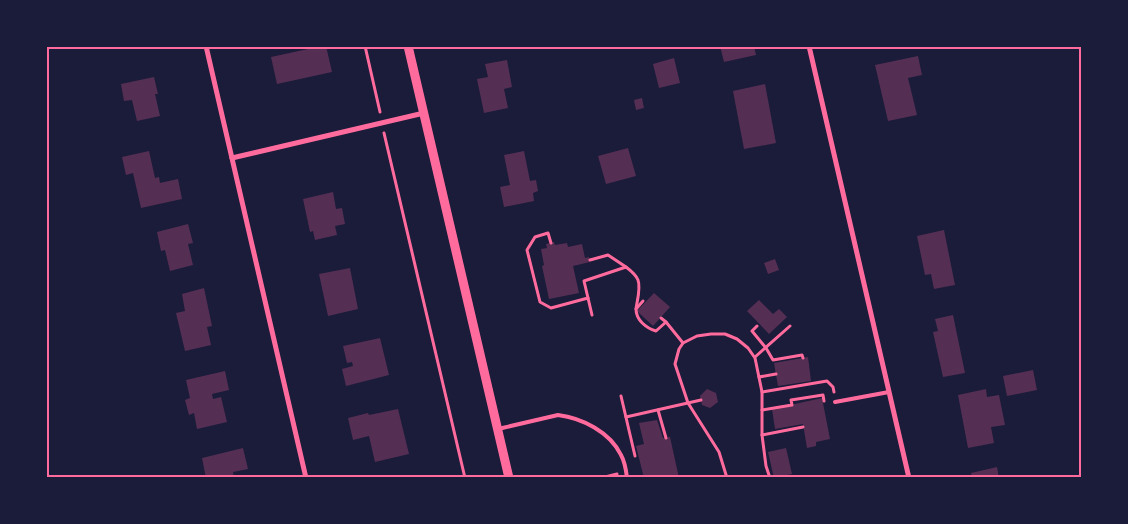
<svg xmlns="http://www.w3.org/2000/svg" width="1128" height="524" font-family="Signika,sans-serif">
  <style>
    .building { fill: #542f53 }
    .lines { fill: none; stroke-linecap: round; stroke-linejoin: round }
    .path { stroke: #ff6b9d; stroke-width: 3 }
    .service { stroke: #ff6b9d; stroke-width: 4 }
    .minor { stroke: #ff6b9d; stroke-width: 5 }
    .tertiary { stroke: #ff6b9d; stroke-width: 9 }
    .neatline { fill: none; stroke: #ff6b9d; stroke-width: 2 }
  </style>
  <rect width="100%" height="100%" fill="#1b1b3a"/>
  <g class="building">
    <polygon points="322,46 326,46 332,72 277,84 271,57"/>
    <polygon points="720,46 754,46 756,55 724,62"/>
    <polygon points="918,56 922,75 908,78 917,115 888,121 875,65"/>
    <polygon points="674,58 680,83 659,88 653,64"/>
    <polygon points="507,60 512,87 504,89 508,108 484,113 477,79 488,77 485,64"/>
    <polygon points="154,77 158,94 155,94 160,116 137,121 132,100 124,101 121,84"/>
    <polygon points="765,84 776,143 744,149 733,91"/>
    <polygon points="642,98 644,108 636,110 634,100"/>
    <polygon points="628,148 636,176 606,184 598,156"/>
    <polygon points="149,151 155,178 159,177 160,183 178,179 182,199 141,208 133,173 126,175 122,157"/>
    <polygon points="524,151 530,181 536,180 538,191 533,193 534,201 504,207 500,187 510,185 504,155"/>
    <polygon points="333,192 336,209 342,208 345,224 335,226 337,235 315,240 313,231 310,232 303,199"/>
    <polygon points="188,224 193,243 188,244 193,265 170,271 165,250 161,251 157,232"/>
    <polygon points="944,230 955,285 934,289 931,274 925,275 917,236"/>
    <polygon points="554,242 555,245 567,243 568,247 582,244 585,258 589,257 590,262 573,266 579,293 549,299 542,266 544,265 541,249 547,248 546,244"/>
    <polygon points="775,259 779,270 768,274 764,263"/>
    <polygon points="350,268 358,309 328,316 319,274"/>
    <polygon points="204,288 212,326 207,327 211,345 185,351 176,313 185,311 182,294"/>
    <polygon points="654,293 670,307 653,326 637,311"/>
    <polygon points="759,300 773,314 779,309 787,317 769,334 747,311"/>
    <polygon points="953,315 965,373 943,377 933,332 938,331 935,319"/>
    <polygon points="380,338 389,375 346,386 342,369 353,366 352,362 347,363 343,346"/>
    <polygon points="808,357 811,381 778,386 774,363"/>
    <polygon points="1033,370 1037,390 1007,396 1003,376"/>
    <polygon points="225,371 229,390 212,394 213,399 221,397 227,422 197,429 194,413 189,415 185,400 190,398 186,380"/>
    <polygon points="707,389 716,393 718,402 710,408 702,405 700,396"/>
    <polygon points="986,389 987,397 999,395 1005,425 991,427 994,443 968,448 958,395"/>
    <polygon points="822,398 830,439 816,442 816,446 807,448 803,424 775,429 772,409"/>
    <polygon points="398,409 409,454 375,462 369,436 353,440 348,418 368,413 369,415"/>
    <polygon points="657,420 663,438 670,437 679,478 644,478 636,446 644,444 639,423"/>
    <polygon points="243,448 248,469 233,472 234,478 206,478 202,458"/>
    <polygon points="786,448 792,474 774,478 768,452"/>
    <polygon points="997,467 999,478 972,478 971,473"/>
  </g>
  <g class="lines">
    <g class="path">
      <polyline points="365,46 380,112"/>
      <polyline points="384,133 465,478"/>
      <polyline points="551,243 548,233 535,237 527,250 540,302 551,308 588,298"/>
      <polyline points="590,260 608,255 626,267"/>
      <path d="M643 301 636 309C636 320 646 328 656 331L666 322 683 343"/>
      <path d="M592 315 584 281 626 267C630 270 636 275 638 280 641 288 637 301 636 309"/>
      <polyline points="661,318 666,322"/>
      <polyline points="757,326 752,331 766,348 773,360 802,355 803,358"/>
      <polyline points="755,357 790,326"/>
      <polyline points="759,377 776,374"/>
      <polyline points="762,392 827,381 833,387 834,392"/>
      <polyline points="621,396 635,456"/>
      <polyline points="658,410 666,438"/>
      <polyline points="762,410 792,405 791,400 823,395 824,401"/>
      <polyline points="626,417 701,400"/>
      <polyline points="762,435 803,427"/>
      <polyline points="601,478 617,474"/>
      <polyline points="727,478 719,452 688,403 675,364 679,349 683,343 697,336 711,334 725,334 737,339 748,348 755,358 762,392 762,435 766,466 770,478"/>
    </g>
    <g class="service">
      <polyline points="835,402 889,392"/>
      <path d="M498 429 558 415C582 418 610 432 621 455 625 462 626 469 627 478"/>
    </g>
    <g class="minor">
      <polyline points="206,46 306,478"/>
      <polyline points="809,46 909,478"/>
      <polyline points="232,158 424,113"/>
    </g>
    <polyline class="tertiary" points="408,46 509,478"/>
  </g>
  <rect width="1128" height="524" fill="none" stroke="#1b1b3a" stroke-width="95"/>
  <rect x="48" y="48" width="1032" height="428" class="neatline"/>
</svg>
